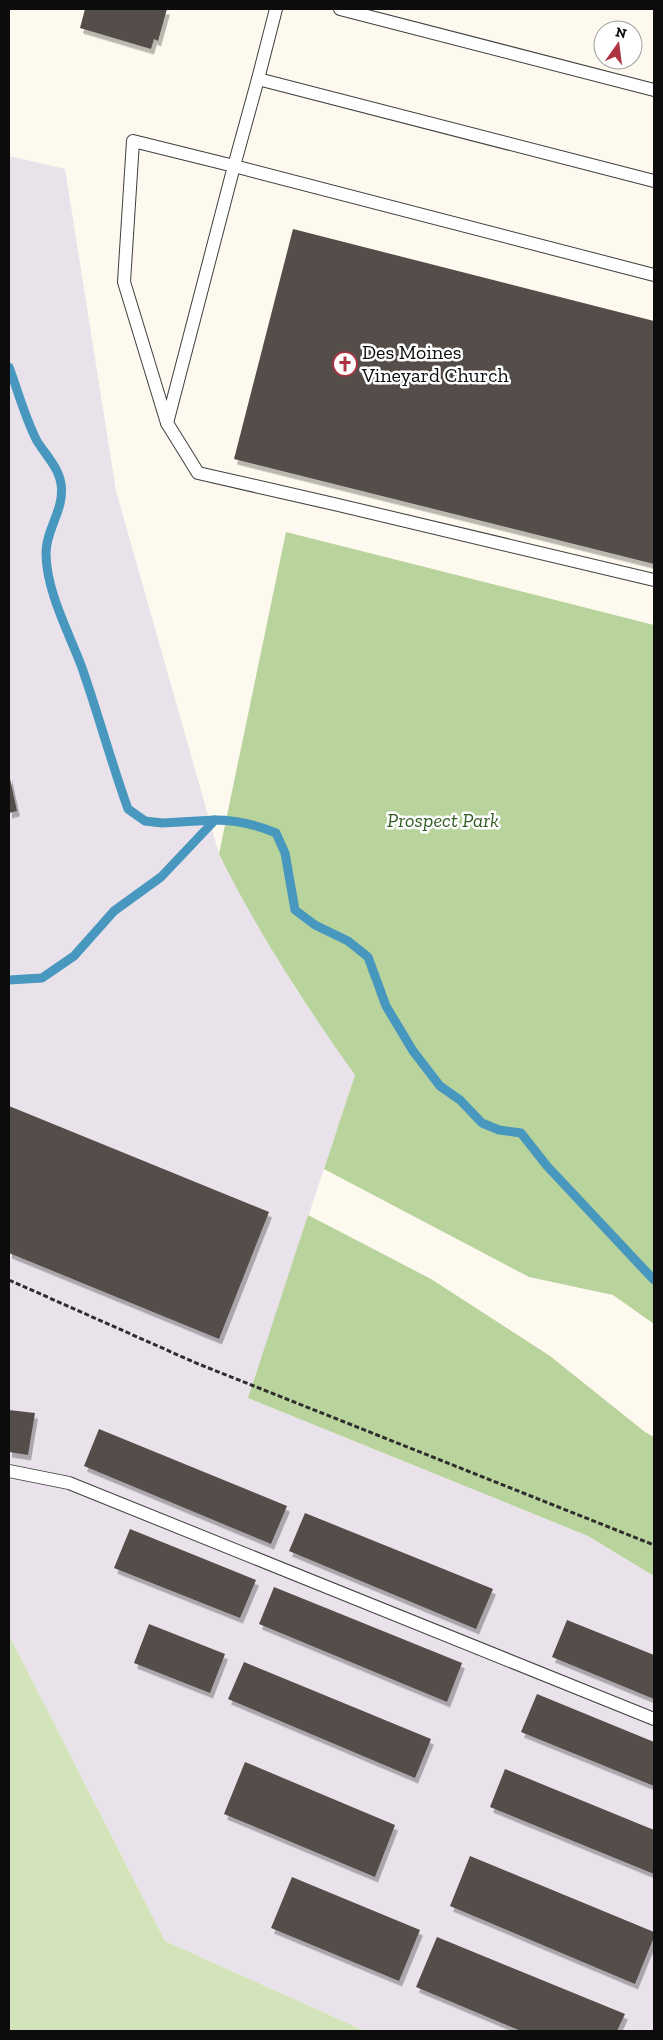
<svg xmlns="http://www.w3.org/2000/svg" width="663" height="2040" font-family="'Zilla Slab',serif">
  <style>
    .industrial { fill: #e9e2ea }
    .green { fill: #d3e4bb }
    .forest { fill: #b9d39c }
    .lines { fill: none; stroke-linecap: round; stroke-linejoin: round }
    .stream { stroke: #4797be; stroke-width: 9 }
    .building { fill: #544d4a; filter: url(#shadow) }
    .lane-casing { stroke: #3f3f3f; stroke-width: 14 }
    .path { stroke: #2e2e2e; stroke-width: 3; stroke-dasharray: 5 2.5; stroke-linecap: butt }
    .lane { stroke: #fff; stroke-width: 12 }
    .labels { text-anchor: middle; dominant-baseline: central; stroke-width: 5; stroke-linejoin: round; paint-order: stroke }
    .poi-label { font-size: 20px; fill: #0c0c0c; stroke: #fff; text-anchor: start }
    .park-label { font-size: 20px; font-style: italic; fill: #345d24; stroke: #fff }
  </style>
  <defs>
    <filter id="shadow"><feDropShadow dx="3" dy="5.5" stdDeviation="0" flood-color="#0004"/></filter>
  </defs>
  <rect width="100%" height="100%" fill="#fdf9ee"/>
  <polygon class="industrial" points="9,156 65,169 116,491 219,854 295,988 355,1075 248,1398 588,1536 654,1576 654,2031 365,2031 165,1941 9,1635"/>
  <polygon class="green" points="9,1635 165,1941 365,2031 9,2031"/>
  <g class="forest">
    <path d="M286 532 654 625V1324L613 1295 529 1277 324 1169 355 1075C305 1005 258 932 219 854Z"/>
    <polygon points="308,1215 431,1279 550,1356 645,1432 654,1437 654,1576 588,1536 248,1398"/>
  </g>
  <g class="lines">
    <g class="stream">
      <path d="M9 367C18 391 25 418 37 441 45 454 59 468 61 484 65 509 46 529 46 553 46 590 68 631 81 665 98 713 111 762 128 809L145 821 162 823 215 820"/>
      <path d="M9 980 42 978 74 956 114 911 161 877 215 820C237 820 255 824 276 833L285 853 295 910 315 925 348 941 368 957 386 1006 413 1051 440 1086 460 1100 482 1123 499 1130 521 1133 547 1166 654 1280"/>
    </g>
  </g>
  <g class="building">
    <polygon points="85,9 167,9 158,41 154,39 151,49 80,28"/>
    <polygon points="293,229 654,321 654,564 234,459"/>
    <polygon points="9,774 17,811 9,813"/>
    <polygon points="9,1106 269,1212 219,1339 9,1253"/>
    <polygon points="9,1410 35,1413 28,1455 9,1452"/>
    <polygon points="99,1429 287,1506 271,1544 84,1466"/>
    <polygon points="305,1513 493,1589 476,1629 289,1551"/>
    <polygon points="130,1529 256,1580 240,1618 114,1568"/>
    <polygon points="274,1587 462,1663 447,1702 259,1624"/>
    <polygon points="567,1620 654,1655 654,1699 552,1657"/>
    <polygon points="149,1624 225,1654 210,1693 134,1663"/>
    <polygon points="244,1662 431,1739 415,1778 228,1699"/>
    <polygon points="537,1694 654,1742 654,1786 521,1732"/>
    <polygon points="245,1762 395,1825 375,1877 224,1814"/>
    <polygon points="505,1769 654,1830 654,1874 490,1807"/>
    <polygon points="470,1856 654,1932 654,1937 635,1984 450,1906"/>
    <polygon points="292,1877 420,1930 399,1981 271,1928"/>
    <polygon points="437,1937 625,2014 617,2031 521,2031 416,1987"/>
  </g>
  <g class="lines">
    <g class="lane-casing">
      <g id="lane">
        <polyline points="276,9 258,79 654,181"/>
        <polyline points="340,9 654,90"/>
        <polyline points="258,79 234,166 654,275"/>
        <polygon points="133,141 234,166 167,423 124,282"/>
        <polyline points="167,423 198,473 334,504 654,580"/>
        <polyline points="9,1471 69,1483 654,1719"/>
      </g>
    </g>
    <polyline class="path" points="9,1280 196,1363 654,1545"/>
    <use href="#lane" class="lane"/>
  </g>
  <defs>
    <g id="church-ring" transform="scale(1.25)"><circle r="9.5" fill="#fff" stroke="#ad3442" stroke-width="1.5"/><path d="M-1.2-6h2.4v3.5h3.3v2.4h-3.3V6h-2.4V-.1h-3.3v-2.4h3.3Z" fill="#ad3442"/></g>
  </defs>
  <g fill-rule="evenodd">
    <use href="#church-ring" x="345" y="364"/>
  </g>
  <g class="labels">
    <g class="poi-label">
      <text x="362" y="352">Des Moines<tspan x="362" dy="23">Vineyard Church</tspan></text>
    </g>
    <g class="park-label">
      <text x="443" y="820">Prospect Park</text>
    </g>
  </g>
  <rect width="663" height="2040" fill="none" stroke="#0c0c0c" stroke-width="20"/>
  <g transform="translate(618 45) rotate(14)"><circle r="24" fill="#ffffff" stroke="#9e9e9e"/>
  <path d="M0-4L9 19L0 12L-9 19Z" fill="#ad3442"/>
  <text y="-8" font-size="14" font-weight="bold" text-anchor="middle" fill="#0c0c0c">N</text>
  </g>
</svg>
